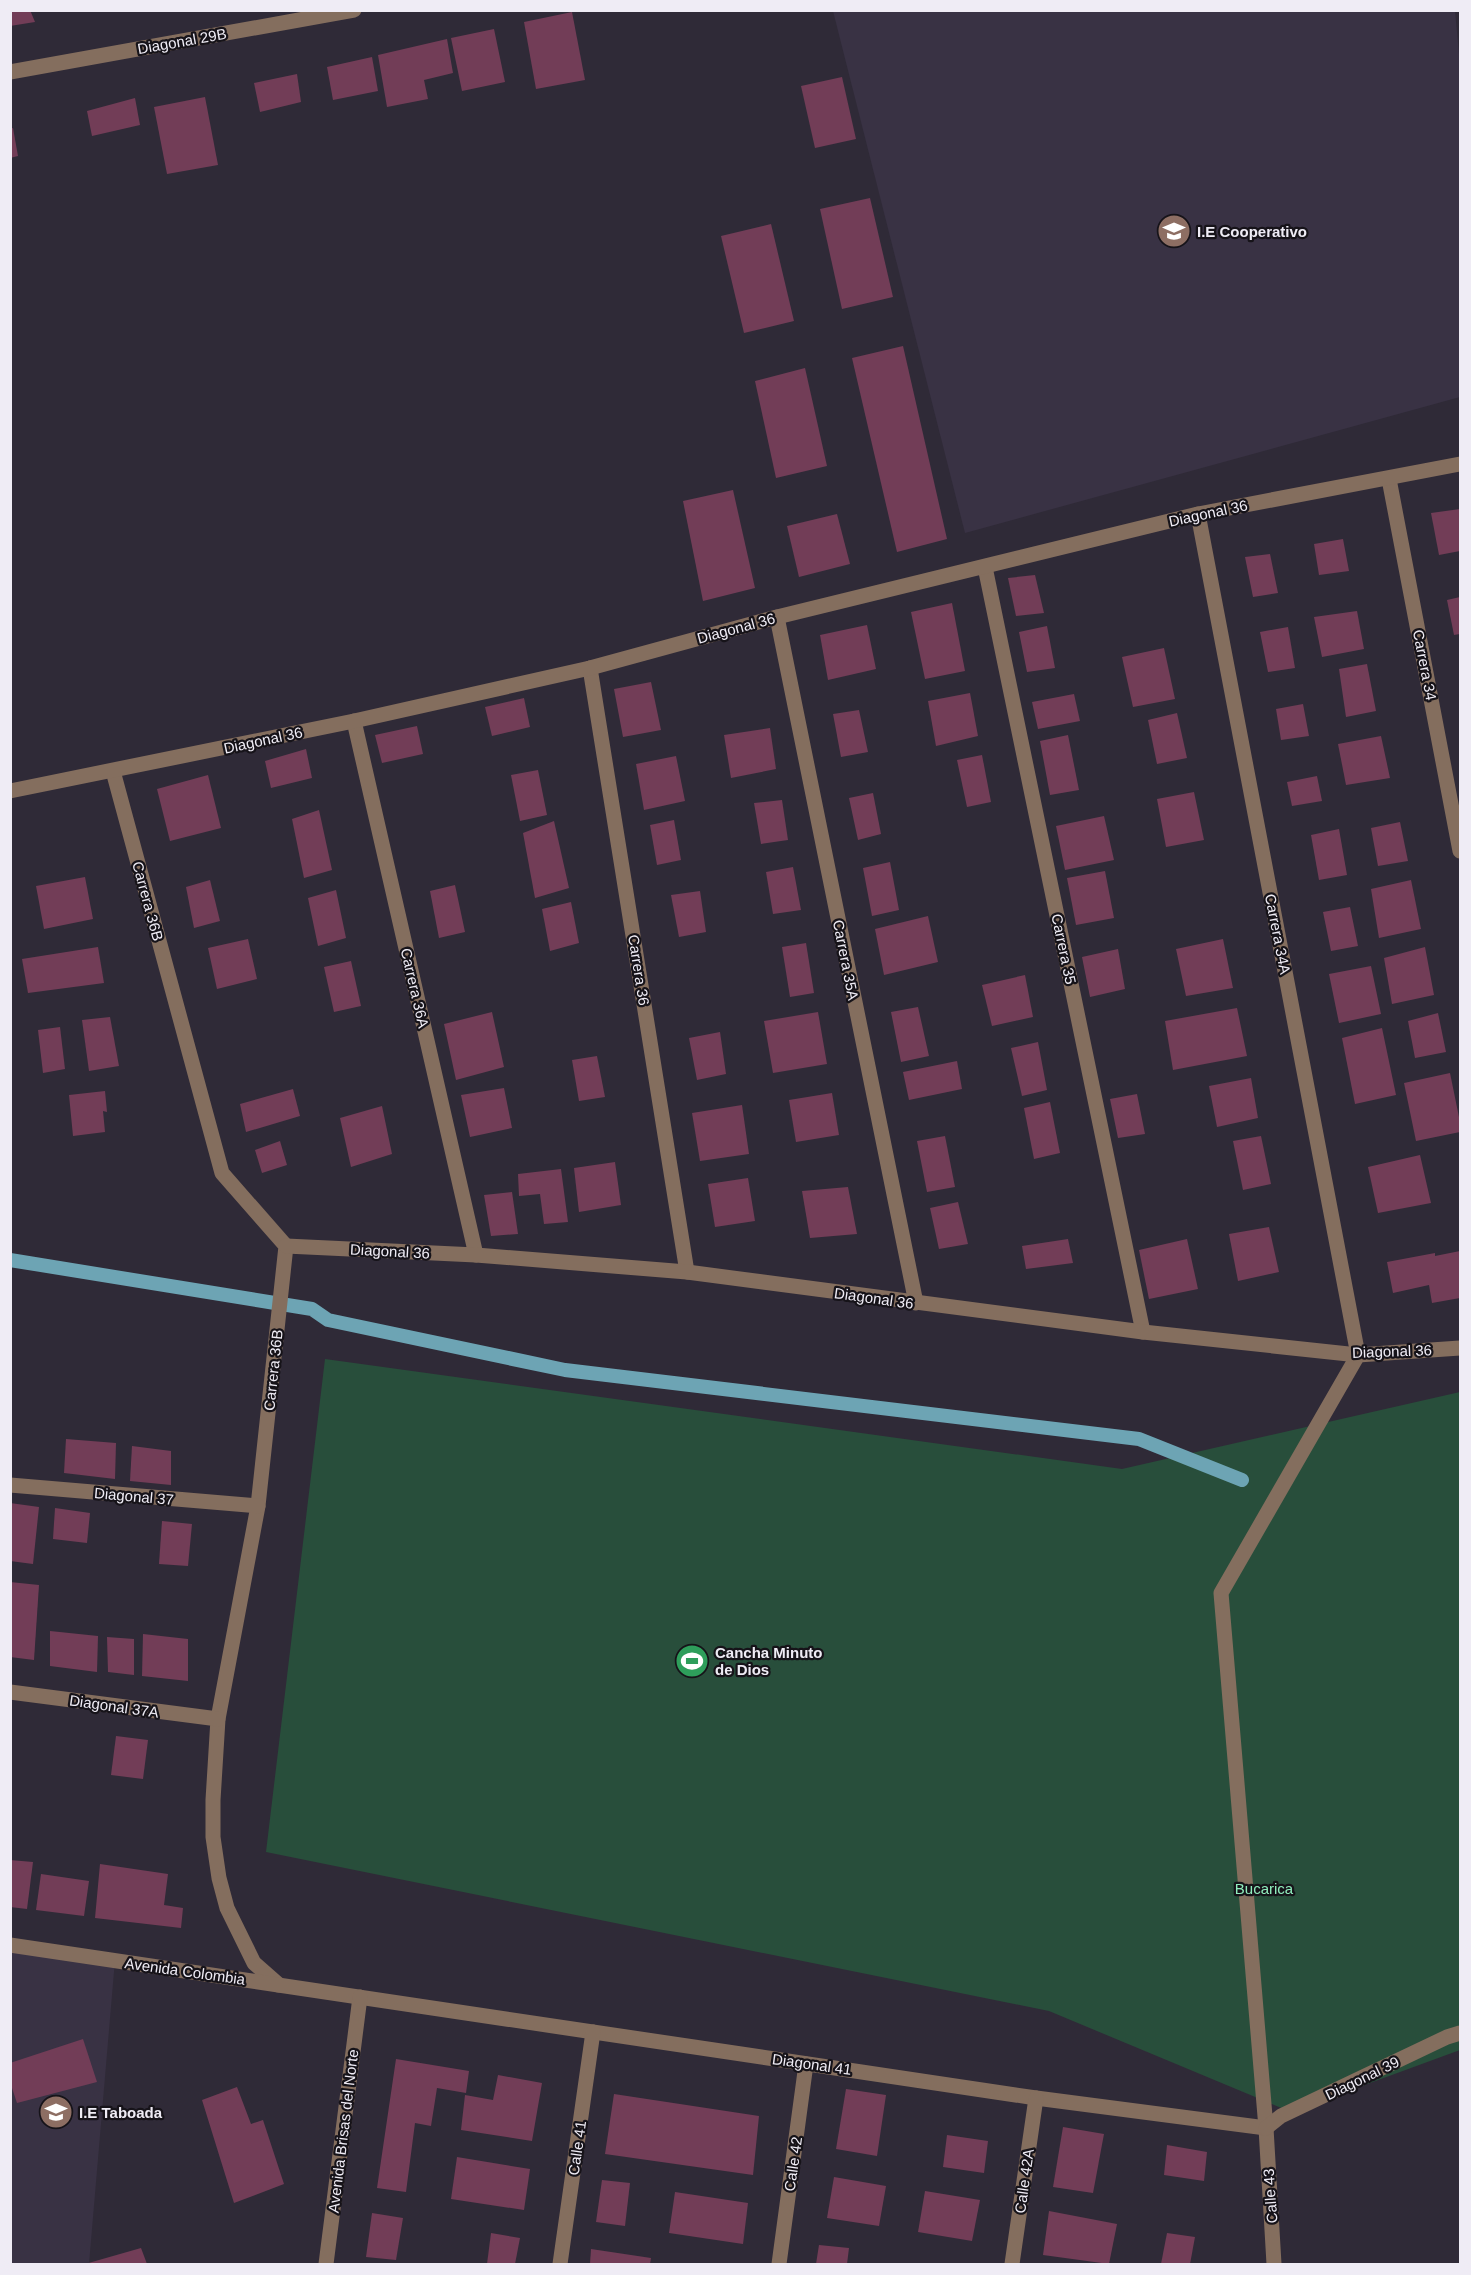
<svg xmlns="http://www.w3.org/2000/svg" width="1471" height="2275" font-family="Helvetica,sans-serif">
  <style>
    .built { fill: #393244 }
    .green { fill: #284e3b }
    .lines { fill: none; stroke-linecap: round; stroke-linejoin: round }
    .stream { stroke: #6da4b4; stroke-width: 14 }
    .building { fill: #723d57 }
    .minor { stroke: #846e5e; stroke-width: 15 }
    .labels { text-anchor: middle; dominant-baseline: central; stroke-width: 4.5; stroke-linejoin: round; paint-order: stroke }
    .street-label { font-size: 15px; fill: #efecf5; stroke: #161319 }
    .poi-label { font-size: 15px; font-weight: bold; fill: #efecf5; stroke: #161319; text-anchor: start }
    .park-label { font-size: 15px; fill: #90edbd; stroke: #161319 }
  </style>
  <rect width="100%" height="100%" fill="#2f2a37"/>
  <g class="built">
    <polygon points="833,11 1455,11 1460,64 1460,397 965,533"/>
    <polygon points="10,1944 115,1960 89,2264 11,2264"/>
  </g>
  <polygon class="green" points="325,1359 1122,1469 1460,1392 1460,2050 1291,2112 1049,2011 266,1852"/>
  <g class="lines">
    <polyline class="stream" points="10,1260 312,1309 328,1320 565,1370 1139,1439 1242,1480"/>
  </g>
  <g class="building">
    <polygon points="10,10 30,10 35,22 10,26"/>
    <polygon points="572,12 585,80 536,89 524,22"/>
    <polygon points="494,29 505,82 462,91 451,38"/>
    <polygon points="447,39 453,73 424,80 428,99 387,107 378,55"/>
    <polygon points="372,57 378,91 333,100 327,67"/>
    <polygon points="297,74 301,102 260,112 254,83"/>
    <polygon points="842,77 856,139 815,148 801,86"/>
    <polygon points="205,97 218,165 167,174 154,107"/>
    <polygon points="135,98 140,125 92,136 87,111"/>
    <polygon points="13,128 18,156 10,158 10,129"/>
    <polygon points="870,198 893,297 842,309 820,209"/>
    <polygon points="771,224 794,321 744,333 721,236"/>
    <polygon points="903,346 947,539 897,552 852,358"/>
    <polygon points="805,368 827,466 776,478 755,381"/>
    <polygon points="733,490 755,588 703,601 683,501"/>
    <polygon points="1460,509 1460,551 1439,555 1431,513"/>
    <polygon points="837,514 850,564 799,577 787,526"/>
    <polygon points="1343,539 1349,571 1319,575 1314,544"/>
    <polygon points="1270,554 1278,593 1253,597 1245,557"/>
    <polygon points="1035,575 1044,613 1016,616 1008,578"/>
    <polygon points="1460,597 1460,634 1454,635 1447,600"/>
    <polygon points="952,603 965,671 925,679 911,612"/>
    <polygon points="1357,611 1364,649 1322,657 1314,617"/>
    <polygon points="867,625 876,669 828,680 820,635"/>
    <polygon points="1047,626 1055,668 1027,672 1019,632"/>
    <polygon points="1288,627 1295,668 1268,672 1260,632"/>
    <polygon points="1164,648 1175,699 1133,707 1122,657"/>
    <polygon points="1367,664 1376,711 1346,717 1339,669"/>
    <polygon points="651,682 661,730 623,737 614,689"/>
    <polygon points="970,693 978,736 936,746 928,701"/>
    <polygon points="1074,694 1080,721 1038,729 1032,702"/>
    <polygon points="524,698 530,727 492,736 485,707"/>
    <polygon points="1303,704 1309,736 1281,740 1276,709"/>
    <polygon points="859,710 868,752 841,757 833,714"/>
    <polygon points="1177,713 1187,758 1157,764 1148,720"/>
    <polygon points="417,726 423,754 382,763 375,735"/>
    <polygon points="770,728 776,769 731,778 724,735"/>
    <polygon points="1068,735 1079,790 1050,795 1040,741"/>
    <polygon points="1381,736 1390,778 1346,785 1338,744"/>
    <polygon points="306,749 312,778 271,788 265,761"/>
    <polygon points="982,755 991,802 967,807 957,760"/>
    <polygon points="676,756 685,801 644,810 636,764"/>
    <polygon points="538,770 547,815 520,821 511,775"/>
    <polygon points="208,775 221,828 170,841 157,789"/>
    <polygon points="1317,776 1322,801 1292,806 1287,782"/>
    <polygon points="1194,792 1204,840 1166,847 1157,799"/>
    <polygon points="873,793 881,834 858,840 849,798"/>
    <polygon points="782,800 788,840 761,844 754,803"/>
    <polygon points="319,810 332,870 304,878 292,819"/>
    <polygon points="1104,816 1114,860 1065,870 1056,826"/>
    <polygon points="674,820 681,860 657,865 650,825"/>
    <polygon points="554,821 569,888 535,898 523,833"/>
    <polygon points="1400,822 1408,861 1378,866 1371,828"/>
    <polygon points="1339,829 1347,875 1319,880 1311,835"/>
    <polygon points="890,862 899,910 872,916 863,868"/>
    <polygon points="793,867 801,910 773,914 766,872"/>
    <polygon points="1105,871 1114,918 1076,925 1067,878"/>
    <polygon points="85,877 93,919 44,929 36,886"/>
    <polygon points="210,880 220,921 194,928 186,887"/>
    <polygon points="1411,880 1421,929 1379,938 1371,889"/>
    <polygon points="455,885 465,932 439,938 430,891"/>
    <polygon points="336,890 346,938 318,946 308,898"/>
    <polygon points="700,891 706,932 679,937 671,895"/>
    <polygon points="571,902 579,943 550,951 542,909"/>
    <polygon points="1350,907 1358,946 1331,951 1323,912"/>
    <polygon points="928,916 938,962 884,975 875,929"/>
    <polygon points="248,939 257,979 217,989 208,948"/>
    <polygon points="1223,939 1233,988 1186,996 1176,949"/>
    <polygon points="806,943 814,993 790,997 782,947"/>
    <polygon points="98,947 104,983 28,993 22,959"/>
    <polygon points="1425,947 1434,995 1392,1004 1384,958"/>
    <polygon points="1118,949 1125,989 1090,997 1082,957"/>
    <polygon points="351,961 361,1006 334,1012 324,967"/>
    <polygon points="1371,966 1381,1014 1339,1023 1329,974"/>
    <polygon points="1025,975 1033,1017 992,1026 982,985"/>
    <polygon points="918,1007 929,1056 901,1062 891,1012"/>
    <polygon points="1237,1008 1247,1056 1173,1070 1165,1021"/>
    <polygon points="492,1012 504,1067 456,1080 444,1024"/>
    <polygon points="818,1012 827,1064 773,1073 764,1021"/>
    <polygon points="1438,1013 1446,1052 1415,1058 1408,1021"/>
    <polygon points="110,1017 119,1066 89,1071 82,1020"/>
    <polygon points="60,1027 65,1069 43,1073 38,1030"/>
    <polygon points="1382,1028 1396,1095 1355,1104 1342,1038"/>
    <polygon points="720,1032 726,1074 697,1080 689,1038"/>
    <polygon points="1038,1042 1047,1090 1022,1096 1011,1048"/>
    <polygon points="597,1056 605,1097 579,1101 572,1060"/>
    <polygon points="957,1061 962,1089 909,1100 903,1072"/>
    <polygon points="1450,1073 1460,1122 1460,1132 1416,1141 1404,1083"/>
    <polygon points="1251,1078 1258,1118 1217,1127 1209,1086"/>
    <polygon points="504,1088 512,1128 470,1137 461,1095"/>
    <polygon points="293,1089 300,1116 246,1132 240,1104"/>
    <polygon points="105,1091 107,1112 103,1111 105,1132 73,1136 69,1095"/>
    <polygon points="832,1093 839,1135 796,1142 789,1100"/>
    <polygon points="1137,1094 1145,1134 1118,1138 1110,1099"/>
    <polygon points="1050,1102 1060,1153 1034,1159 1024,1108"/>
    <polygon points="742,1105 749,1154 700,1161 692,1113"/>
    <polygon points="382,1106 392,1154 351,1167 340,1118"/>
    <polygon points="945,1136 955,1187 927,1192 917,1141"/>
    <polygon points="1261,1136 1271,1184 1243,1190 1233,1141"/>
    <polygon points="280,1141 287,1165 262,1173 255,1150"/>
    <polygon points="1420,1155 1431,1203 1378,1213 1368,1167"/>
    <polygon points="615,1162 621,1205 579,1212 574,1168"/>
    <polygon points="561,1169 568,1222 544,1224 540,1194 519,1196 518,1174"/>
    <polygon points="748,1178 755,1221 715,1227 708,1184"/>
    <polygon points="848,1187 857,1234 810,1238 802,1191"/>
    <polygon points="512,1192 518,1234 491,1236 484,1195"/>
    <polygon points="958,1202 968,1244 939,1249 930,1208"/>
    <polygon points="1269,1227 1279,1272 1238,1281 1229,1234"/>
    <polygon points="1068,1239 1073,1263 1026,1269 1022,1246"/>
    <polygon points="1187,1239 1198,1289 1149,1299 1139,1250"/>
    <polygon points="1460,1251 1460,1298 1432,1303 1429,1285 1393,1293 1387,1262 1435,1253 1435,1256"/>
    <polygon points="66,1439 116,1443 115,1479 64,1473"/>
    <polygon points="132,1446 171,1451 171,1485 130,1481"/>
    <polygon points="10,1503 39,1507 33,1564 10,1561"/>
    <polygon points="55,1508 90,1513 87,1543 53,1539"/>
    <polygon points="162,1521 192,1524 188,1566 159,1564"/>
    <polygon points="10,1582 39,1585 34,1660 10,1657"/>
    <polygon points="50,1631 98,1636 97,1672 50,1666"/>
    <polygon points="143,1634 188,1639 188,1681 142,1676"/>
    <polygon points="107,1637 134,1639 134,1675 108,1672"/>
    <polygon points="116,1736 148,1740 143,1779 111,1775"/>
    <polygon points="10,1860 33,1862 27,1909 10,1907"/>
    <polygon points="100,1864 168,1874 164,1905 183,1908 181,1928 95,1918"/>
    <polygon points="41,1874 89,1881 84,1916 36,1910"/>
    <polygon points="83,2039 97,2082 17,2103 10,2082 10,2063"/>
    <polygon points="396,2059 469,2071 466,2093 437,2088 431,2126 415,2123 406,2192 377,2188"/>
    <polygon points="498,2075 542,2083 532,2141 461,2130 465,2095 493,2100"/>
    <polygon points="237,2087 251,2124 263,2120 284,2184 234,2203 202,2100"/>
    <polygon points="846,2089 886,2095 877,2156 836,2149"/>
    <polygon points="614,2094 759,2116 753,2175 605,2154"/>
    <polygon points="1063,2127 1104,2134 1093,2193 1053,2187"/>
    <polygon points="947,2135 988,2141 984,2173 943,2167"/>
    <polygon points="1167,2145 1207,2152 1204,2181 1164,2175"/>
    <polygon points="457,2157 530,2169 524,2210 451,2199"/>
    <polygon points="834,2177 886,2186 879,2226 827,2218"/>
    <polygon points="602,2180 630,2183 625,2226 596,2222"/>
    <polygon points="925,2191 980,2200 972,2241 918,2232"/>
    <polygon points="675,2192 748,2203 743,2244 669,2233"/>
    <polygon points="1049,2211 1117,2224 1109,2264 1043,2255"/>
    <polygon points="372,2213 403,2218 396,2260 366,2257"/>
    <polygon points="491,2233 520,2238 515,2264 487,2264"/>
    <polygon points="1167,2233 1195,2237 1190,2264 1161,2264"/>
    <polygon points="819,2245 849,2248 847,2264 816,2264"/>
    <polygon points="141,2248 147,2264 85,2264"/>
    <polygon points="591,2249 651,2258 650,2264 590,2264"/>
  </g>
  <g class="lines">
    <g class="minor">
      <polyline points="10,72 354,10"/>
      <polyline points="1389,479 1460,851"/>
      <polyline points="1198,514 1358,1355 1221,1593 1266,2128 1274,2264"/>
      <polyline points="985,567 1143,1332"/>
      <polyline points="777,617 916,1303"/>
      <polyline points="590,668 687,1272"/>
      <polyline points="354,721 476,1255"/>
      <polyline points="113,771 222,1173 286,1246 258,1506 218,1719 213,1800 213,1837 219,1878 227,1908 254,1963 279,1985"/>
      <polyline points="10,791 354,721 590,668 777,617 1198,514 1460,464"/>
      <polyline points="286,1246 476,1255 687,1272 1143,1332 1358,1355 1460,1348"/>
      <polyline points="10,1485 258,1506"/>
      <polyline points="10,1692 218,1719"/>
      <polyline points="10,1945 1036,2098 1266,2128"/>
      <polyline points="1266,2128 1281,2116 1447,2037 1460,2033"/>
      <polyline points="326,2264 360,1997"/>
      <polyline points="560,2264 593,2032"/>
      <polyline points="779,2264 806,2064"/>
      <polyline points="1012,2264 1036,2098"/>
    </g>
  </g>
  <defs>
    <g id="school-disc" transform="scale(1.725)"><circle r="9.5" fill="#8d6e63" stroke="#161319"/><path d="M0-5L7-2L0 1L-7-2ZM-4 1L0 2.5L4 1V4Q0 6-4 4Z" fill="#fff"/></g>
    <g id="stadium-disc" transform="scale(1.725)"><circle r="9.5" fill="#2e9e5b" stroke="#161319"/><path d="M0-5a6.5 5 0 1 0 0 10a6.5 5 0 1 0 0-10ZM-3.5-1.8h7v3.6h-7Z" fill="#fff"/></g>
  </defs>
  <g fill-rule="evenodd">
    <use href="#school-disc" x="1174" y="231"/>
    <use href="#stadium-disc" x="692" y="1661"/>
    <use href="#school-disc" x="56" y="2112"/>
  </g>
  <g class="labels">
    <g class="street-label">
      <text transform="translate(182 41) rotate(-10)">Diagonal 29B</text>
      <text transform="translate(1208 513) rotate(-12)">Diagonal 36</text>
      <text transform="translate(736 628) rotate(-15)">Diagonal 36</text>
      <text transform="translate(1425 665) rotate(79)">Carrera 34</text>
      <text transform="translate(263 740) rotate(-12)">Diagonal 36</text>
      <text transform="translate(148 901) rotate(75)">Carrera 36B</text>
      <text transform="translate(1278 934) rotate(79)">Carrera 34A</text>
      <text transform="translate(1064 949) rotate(78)">Carrera 35</text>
      <text transform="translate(846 960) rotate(79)">Carrera 35A</text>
      <text transform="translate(639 970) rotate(81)">Carrera 36</text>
      <text transform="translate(415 988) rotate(77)">Carrera 36A</text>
      <text transform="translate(390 1251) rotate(3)">Diagonal 36</text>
      <text transform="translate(874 1298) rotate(8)">Diagonal 36</text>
      <text transform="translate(1392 1351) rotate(-2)">Diagonal 36</text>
      <text transform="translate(273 1370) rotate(-84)">Carrera 36B</text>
      <text transform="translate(134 1496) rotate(5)">Diagonal 37</text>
      <text transform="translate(114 1706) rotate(8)">Diagonal 37A</text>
      <text transform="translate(185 1971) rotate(8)">Avenida Colombia</text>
      <text transform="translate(812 2064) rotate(8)">Diagonal 41</text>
      <text transform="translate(1362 2078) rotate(-26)">Diagonal 39</text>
      <text transform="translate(343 2131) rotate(-83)">Avenida Brisas del Norte</text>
      <text transform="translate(577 2148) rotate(-82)">Calle 41</text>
      <text transform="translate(793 2164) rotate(-82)">Calle 42</text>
      <text transform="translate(1024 2181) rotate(-82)">Calle 42A</text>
      <text transform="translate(1270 2196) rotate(-94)">Calle 43</text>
    </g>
    <g class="poi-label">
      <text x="1197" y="231">I.E Cooperativo</text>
      <text x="715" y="1652">Cancha Minuto<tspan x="715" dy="17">de Dios</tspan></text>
      <text x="79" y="2112">I.E Taboada</text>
    </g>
    <g class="park-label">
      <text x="1264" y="1888">Bucarica</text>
    </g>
  </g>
  <rect width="1471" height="2275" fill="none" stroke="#efecf5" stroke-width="24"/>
</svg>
